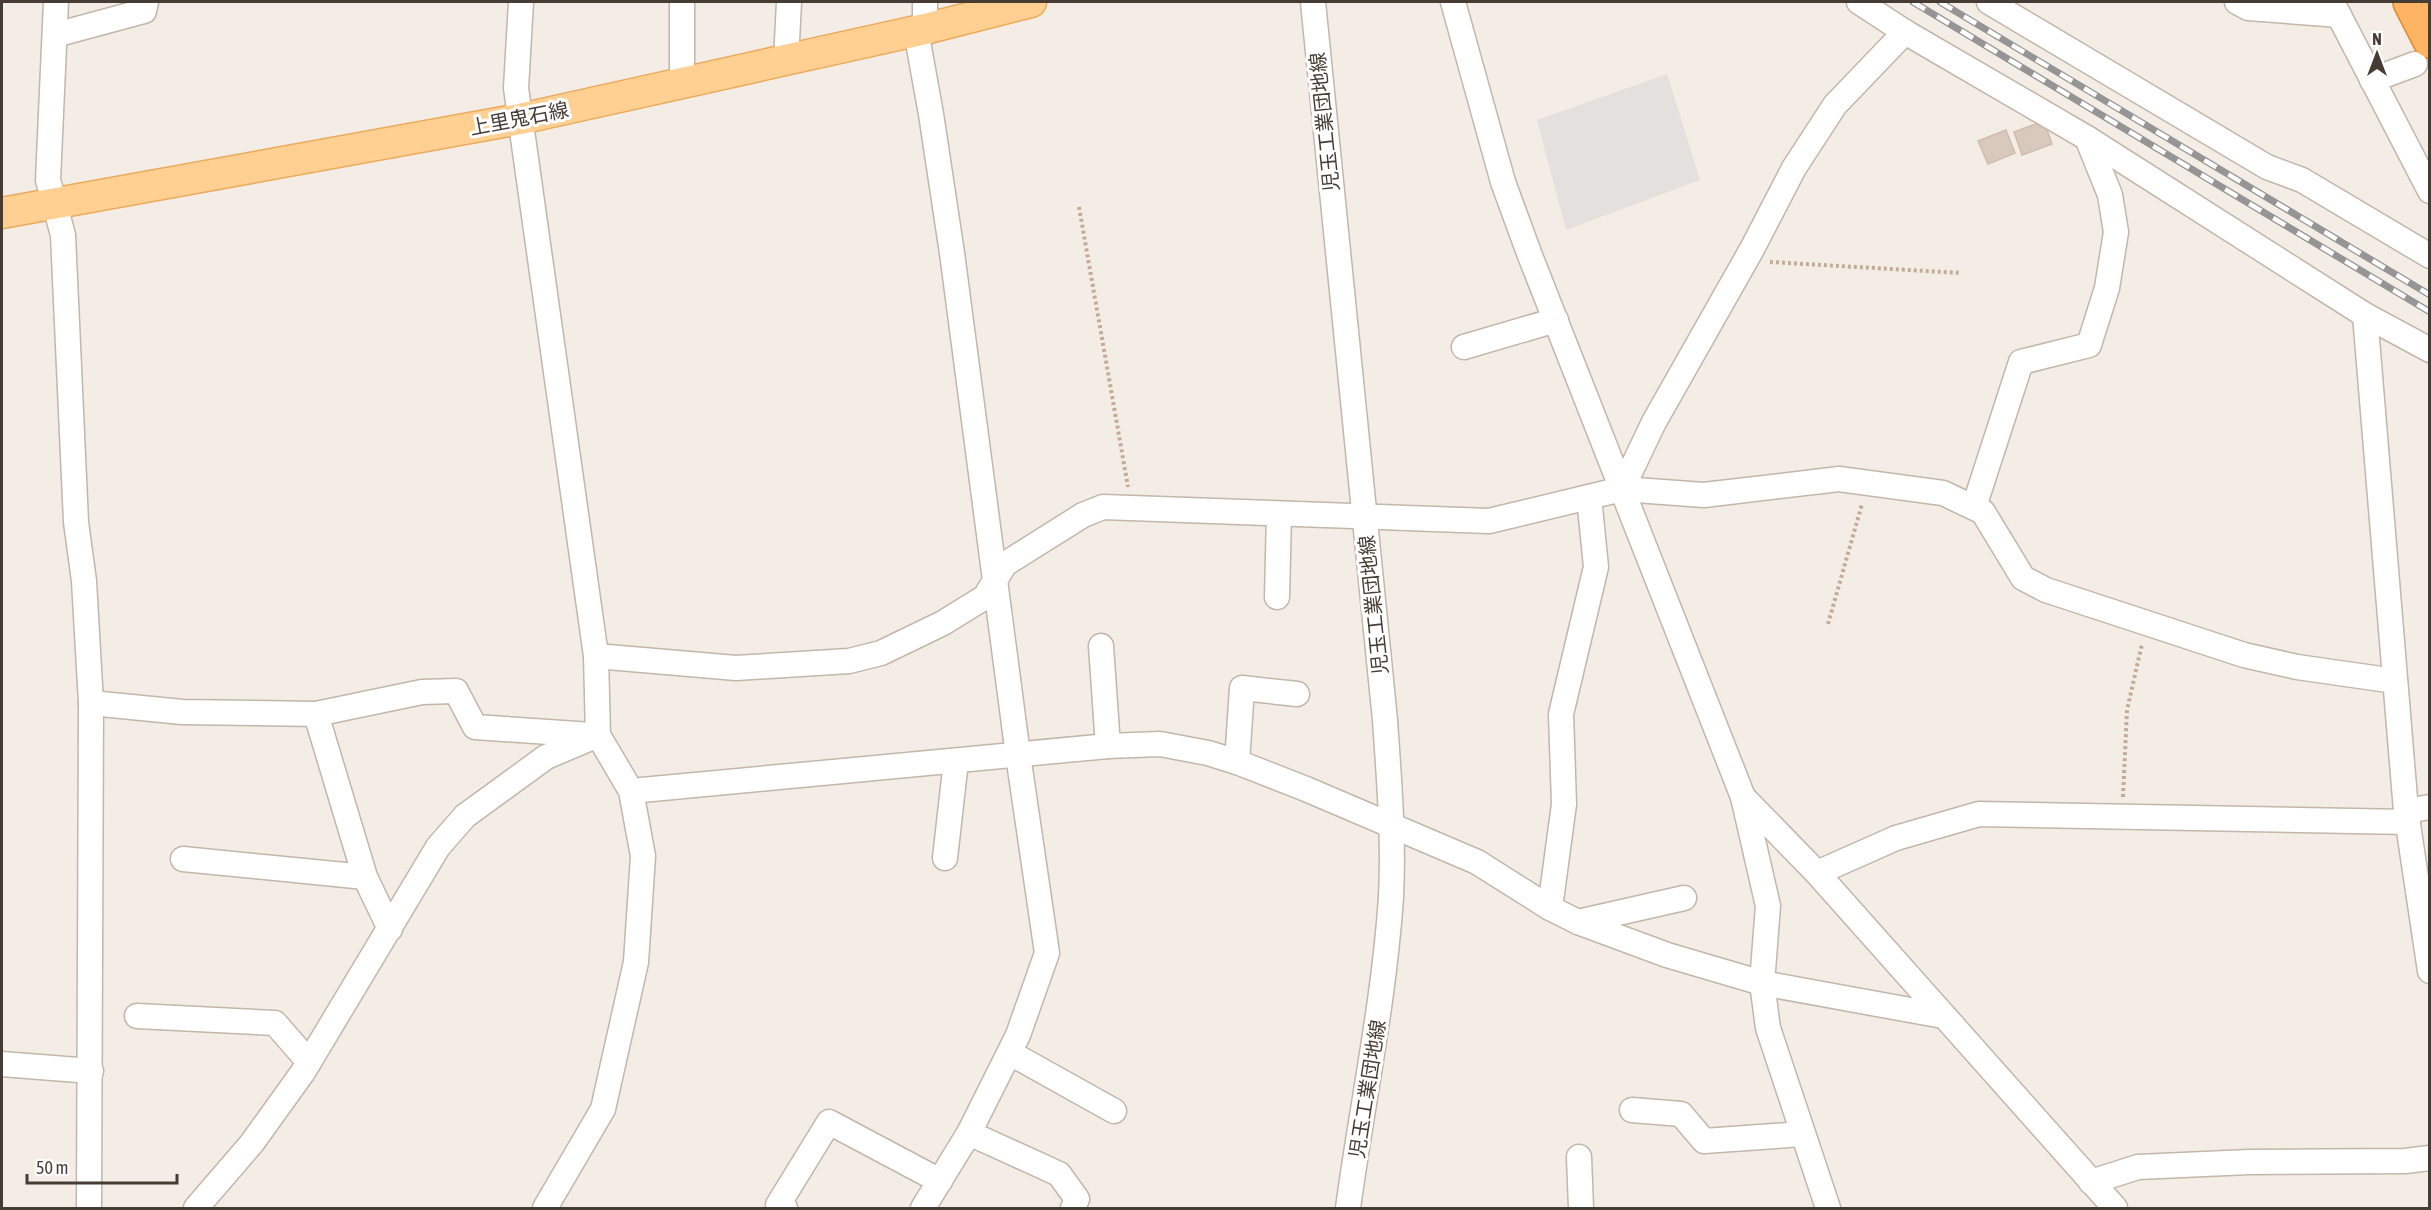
<svg xmlns="http://www.w3.org/2000/svg" width="2431" height="1210" font-family="'Asap Condensed','Noto Sans JP',sans-serif">
  <style>
    .parking { fill: #e4e0dd }
    .building { fill: #d9c9bc; stroke: #d1bdac; stroke-width: 1.5 }
    .lines { fill: none; stroke-linecap: round; stroke-linejoin: round }
    .minor-casing { stroke: #c3b6aa; stroke-width: 27 }
    .major-casing { stroke: #ebaa5b; stroke-width: 33 }
    .highway-casing { stroke: #e8862a; stroke-width: 36 }
    .path { stroke: #c2ac97; stroke-width: 4; stroke-dasharray: 3 3; stroke-linecap: butt }
    .minor { stroke: #fff; stroke-width: 24 }
    .major { stroke: #ffd092; stroke-width: 30 }
    .highway { stroke: #ffb464; stroke-width: 33 }
    .rail-casing { stroke: #959595; stroke-width: 7 }
    .rail { stroke: #fff; stroke-width: 4.5; stroke-dasharray: 14; stroke-linecap: butt }
    .labels { text-anchor: middle; dominant-baseline: central; stroke-width: 6; stroke-linejoin: round; paint-order: stroke }
    .street-label { font-size: 20px; fill: #463c34; stroke: #fff }
  </style>
  <rect width="100%" height="100%" fill="#f4ede5"/>
  <polygon class="parking" points="1667,74 1700,180 1566,230 1537,120"/>
  <g class="building">
    <polygon points="2044,121 2052,144 2022,155 2014,132"/>
    <polygon points="2006,130 2015,153 1988,164 1978,141"/>
  </g>
  <g class="lines">
    <g class="minor-casing">
      <g id="minor">
        <polyline points="56,2 48,180 63,235 76,522 84,581 91,703 89,1208"/>
        <polyline points="521,2 516,88 596,656 598,735 631,791 643,856 636,962 603,1109 545,1208"/>
        <path d="M1313 2 1385 720C1389 779 1394 838 1391 897 1384 1002 1362 1105 1348 1208"/>
        <polyline points="1453,2 1503,182 1529,253 1743,797 1768,906 1762,983 1768,1028 1828,1208"/>
        <polyline points="1859,2 1905,32 2087,138 2365,315 2430,350"/>
        <polyline points="1989,2 2267,167 2302,180 2430,256"/>
        <polyline points="2237,2 2248,8 2339,15"/>
        <polyline points="2332,2 2430,191"/>
        <polyline points="55,35 144,11 146,2"/>
        <polyline points="786,61 789,2"/>
        <polyline points="2372,80 2415,64"/>
        <polyline points="682,83 682,2"/>
        <polyline points="2365,315 2406,811 2430,971"/>
        <polyline points="1464,347 1556,320"/>
        <polyline points="1622,489 1654,422 1752,249 1794,168 1835,105 1905,32"/>
        <polyline points="1974,507 2021,362 2089,345 2107,288 2116,232 2110,195 2087,138"/>
        <polyline points="1277,597 1279,514"/>
        <polyline points="1101,646 1108,746"/>
        <polyline points="596,656 736,668 849,661 881,653 943,623 985,597 1005,564 1083,515 1103,507 1489,521 1622,489 1704,495 1839,479 1943,493 1983,512 2023,578 2046,590 2244,655 2297,667 2395,681"/>
        <polyline points="91,703 182,712 316,714 422,692 456,691 475,727 592,735"/>
        <polyline points="316,714 365,877 390,929"/>
        <polyline points="1237,762 1242,688 1297,694"/>
        <polyline points="631,791 1108,746 1160,744 1208,753 1237,762 1306,789 1477,862 1550,908 1578,922 1667,955 1762,983 1943,1016"/>
        <polyline points="1743,797 1817,873 2115,1208"/>
        <polyline points="2406,811 2430,807"/>
        <polyline points="945,858 956,761"/>
        <polyline points="183,859 365,877"/>
        <polyline points="1817,873 1896,838 1979,814 2408,822"/>
        <polyline points="1550,908 1564,804 1561,714 1596,567 1589,497"/>
        <polyline points="1578,922 1684,898"/>
        <polyline points="137,1016 275,1023 309,1062"/>
        <polyline points="1010,1053 1114,1111"/>
        <polyline points="2,1064 91,1071"/>
        <polyline points="1632,1110 1681,1114 1704,1141 1803,1134"/>
        <polyline points="969,1133 1059,1174 1077,1199 1073,1208"/>
        <polyline points="1579,1157 1581,1208"/>
        <polyline points="2091,1182 2138,1167 2249,1162 2405,1161 2430,1158"/>
        <polyline points="196,1208 252,1143 303,1072 438,847 465,816 546,757 598,735"/>
        <polyline points="785,1208 778,1205 829,1122 940,1181"/>
        <polyline points="923,1208 969,1133 1018,1035 1047,953 1018,755 952,253 931,114 918,42 925,29 925,2"/>
      </g>
    </g>
    <g class="major-casing">
      <polyline id="major" points="2,213 520,119 925,29 1031,2"/>
    </g>
    <g class="highway-casing">
      <polyline id="highway" points="2410,2 2430,41"/>
    </g>
    <g class="path">
      <polyline points="1079,207 1128,487"/>
      <polyline points="1770,262 1961,273"/>
      <polyline points="1828,624 1862,504"/>
      <polyline points="2123,797 2127,710 2142,644"/>
    </g>
    <use href="#minor" class="minor"/>
    <use href="#major" class="major"/>
    <use href="#highway" class="highway"/>
    <g class="rail-casing">
      <g id="rail">
        <polyline points="1913,2 2430,312"/>
        <polyline points="1940,2 2430,295"/>
      </g>
    </g>
    <use href="#rail" class="rail"/>
  </g>
  <g class="labels">
    <g class="street-label">
      <text transform="translate(519 118) rotate(-11)">上里鬼石線</text>
      <text transform="translate(1324 122) rotate(-96)">児玉工業団地線</text>
      <text transform="translate(1373 605) rotate(-96)">児玉工業団地線</text>
      <text transform="translate(1367 1089) rotate(-81)">児玉工業団地線</text>
    </g>
  </g>
  <rect width="2431" height="1210" fill="none" stroke="#463c34" stroke-width="6"/>
  <g transform="translate(2377 54)" stroke="#ffffff" stroke-width="4.5" paint-order="stroke">
  <path d="M0-4.5L10 22L0 15L-10 22Z" fill="#463c34"/>
  <text y="-9" font-size="16" font-weight="bold" text-anchor="middle" fill="#463c34">N</text>
  </g>
  <path d="M27 1174v9h150v-9" fill="none" stroke="#463c34" stroke-width="3"/>
  <text x="36" y="1174" font-size="18" fill="#463c34" stroke="#ffffff" stroke-width="4.5" paint-order="stroke">50 m</text>
</svg>
